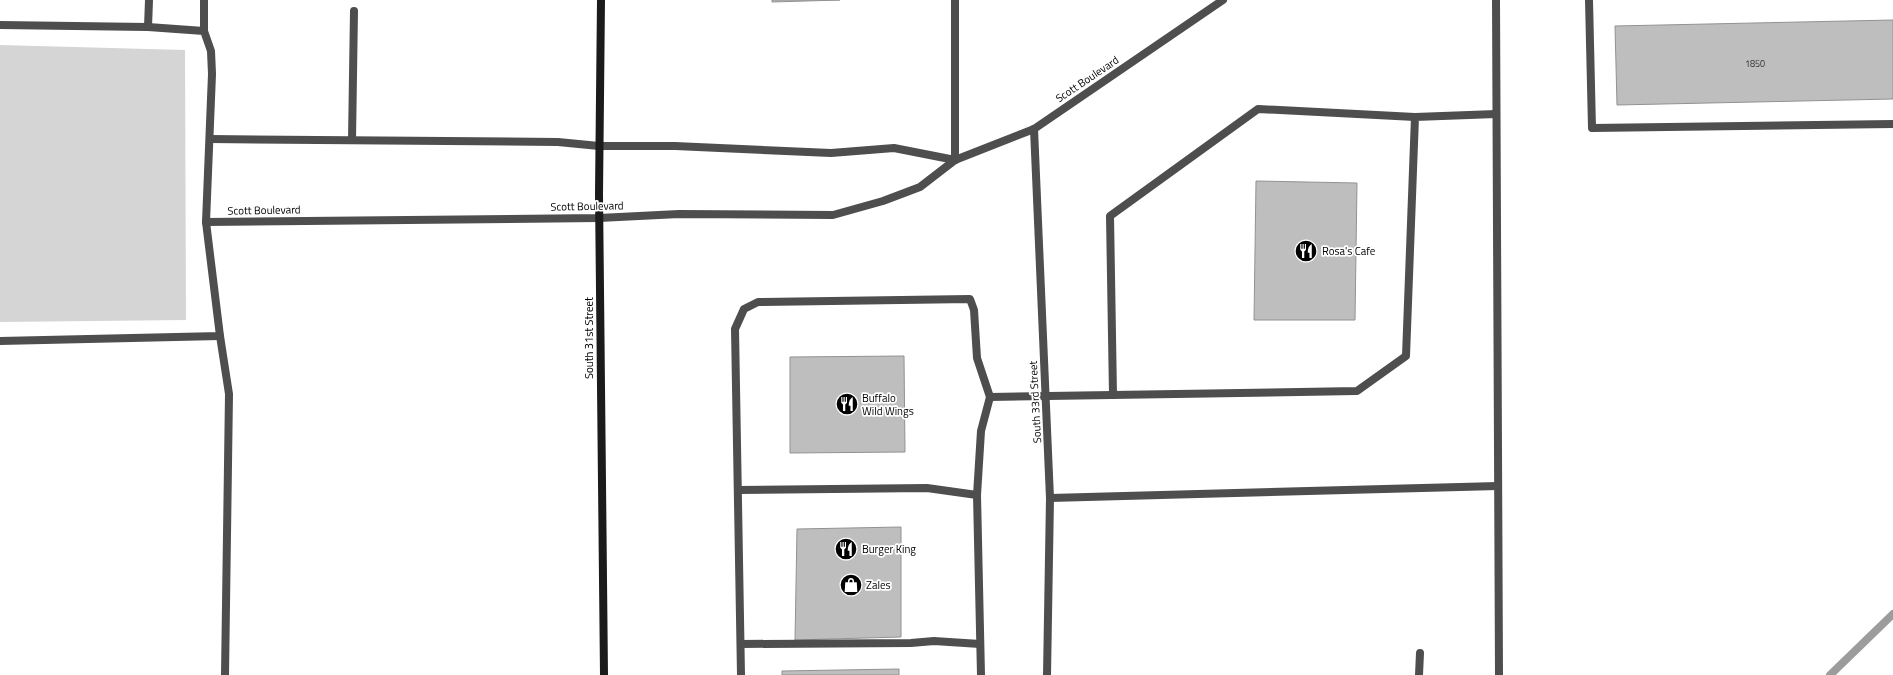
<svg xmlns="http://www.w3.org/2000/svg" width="1893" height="675" font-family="'Titillium Web',sans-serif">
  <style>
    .green { fill: #d5d5d5 }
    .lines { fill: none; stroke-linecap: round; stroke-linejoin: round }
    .stream { stroke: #9c9c9c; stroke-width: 8 }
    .building { fill: #bebebe; stroke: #929292 }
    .lane { stroke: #4e4e4e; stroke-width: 8 }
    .street { stroke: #4e4e4e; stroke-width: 8 }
    .secondary { stroke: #1b1b1b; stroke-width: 8 }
    .labels { text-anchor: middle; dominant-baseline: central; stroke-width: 3.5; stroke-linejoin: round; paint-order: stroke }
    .number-label { font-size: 9px; fill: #303030 }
    .street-label { font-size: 11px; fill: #000; stroke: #fff }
    .poi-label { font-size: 11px; fill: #000; stroke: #fff; text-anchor: start }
  </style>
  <rect width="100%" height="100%" fill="#fff"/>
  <polygon class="green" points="0,45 185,50 186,320 0,322"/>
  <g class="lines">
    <polyline class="stream" points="1830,675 1893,614"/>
  </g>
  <g class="building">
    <polygon points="772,0 840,0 772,2"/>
    <polygon points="1893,20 1893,99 1617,105 1615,26"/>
    <polygon points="1256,181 1357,183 1355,320 1254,320"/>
    <polygon points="904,356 905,452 790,453 790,357"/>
    <polygon points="901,527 901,637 795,640 797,529"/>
    <polygon points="899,669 899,675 782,675 782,671"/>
  </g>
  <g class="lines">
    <g class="lane">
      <polyline points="1496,0 1499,675"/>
      <polyline points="1589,0 1592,128 1893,124"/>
      <polyline points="0,25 148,27 204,31 211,51 212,74 206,222 220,336 0,341"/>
      <polyline points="148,27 149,0"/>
      <polyline points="204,31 204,0"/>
      <polyline points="352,140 354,11"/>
      <polyline points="220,336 229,394 225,675"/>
      <polyline points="1113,395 1110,216 1258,109 1415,117"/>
      <polyline points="738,490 927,488 977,495"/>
      <polyline points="1050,498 1498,486"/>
      <polyline points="741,644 911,643 934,641 980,644"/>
      <polyline points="741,675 735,329 744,309 758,302 970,299 974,310 977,358 990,397 1357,391 1406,356 1415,117 1496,114"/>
      <polyline points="981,675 977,495 981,431 990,397"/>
      <polyline points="1419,675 1420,653"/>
    </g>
    <g class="street">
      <polyline points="955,0 955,160"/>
      <polyline points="1034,129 1050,498 1047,675"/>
      <polyline points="210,139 558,142 599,146 675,146 831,153 894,148 955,160"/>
      <polyline points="206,222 599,218 679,214 833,215 883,201 920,187 955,160 1034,129 1223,0"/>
    </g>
    <polyline class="secondary" points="601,0 599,194 604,675"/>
  </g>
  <defs>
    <g id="restaurant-disc" transform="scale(1.15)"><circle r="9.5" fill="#000" stroke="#fff"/><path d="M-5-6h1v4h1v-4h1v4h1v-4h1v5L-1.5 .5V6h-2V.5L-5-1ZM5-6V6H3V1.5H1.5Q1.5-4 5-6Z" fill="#fff"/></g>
    <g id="shop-disc" transform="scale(1.15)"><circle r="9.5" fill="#000" stroke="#fff"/><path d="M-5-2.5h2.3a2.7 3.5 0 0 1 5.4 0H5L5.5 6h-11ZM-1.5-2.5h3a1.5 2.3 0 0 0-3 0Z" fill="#fff"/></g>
  </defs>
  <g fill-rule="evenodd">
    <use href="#restaurant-disc" x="1306" y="251"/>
    <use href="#restaurant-disc" x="847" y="404"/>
    <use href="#restaurant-disc" x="846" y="549"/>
    <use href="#shop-disc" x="851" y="585"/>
  </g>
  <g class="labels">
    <g class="number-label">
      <text x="1755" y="63">1850</text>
    </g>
    <g class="street-label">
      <text transform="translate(1087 79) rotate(-34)">Scott Boulevard</text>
      <text transform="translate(587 206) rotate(-1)">Scott Boulevard</text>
      <text transform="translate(264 210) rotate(-1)">Scott Boulevard</text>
      <text transform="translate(589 338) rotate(-90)">South 31st Street</text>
      <text transform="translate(1035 402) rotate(-93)">South 33rd Street</text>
    </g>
    <g class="poi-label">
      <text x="1322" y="251">Rosa's Cafe</text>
      <text x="862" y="398">Buffalo<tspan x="862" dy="13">Wild Wings</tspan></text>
      <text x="862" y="549">Burger King</text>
      <text x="866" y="585">Zales</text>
    </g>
  </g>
</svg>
